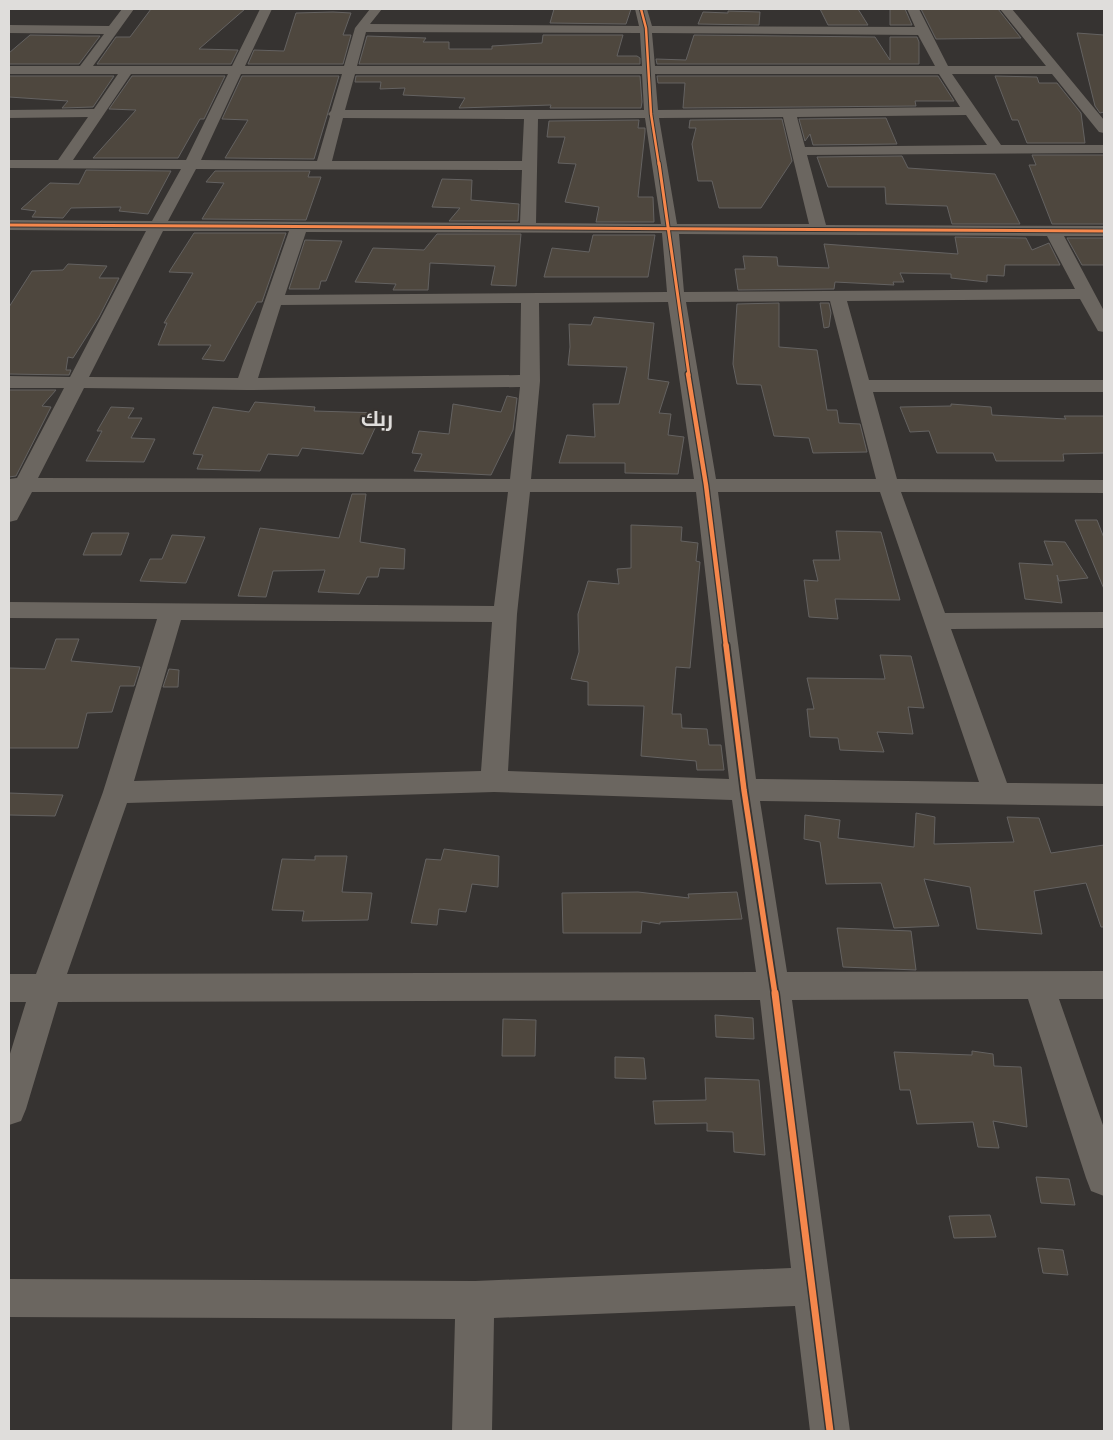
<svg xmlns="http://www.w3.org/2000/svg" width="1113" height="1440" font-family="'Playfair Display',Cairo,serif">
  <style>
    .building { fill: #4e473e; stroke: #646261 }
    .lines { fill: none; stroke-linecap: round; stroke-linejoin: round }
    .street { fill: #6b6660; fill-rule: evenodd }
    .cycleway-far4-casing { stroke: #373330; stroke-width: 4.5 }
    .cycleway-far3-casing { stroke: #373330; stroke-width: 5 }
    .cycleway-far2-casing { stroke: #373330; stroke-width: 7 }
    .cycleway-far1-casing { stroke: #373330; stroke-width: 9 }
    .cycleway-casing { stroke: #373330; stroke-width: 10 }
    .cycleway-far4 { stroke: #f5874c; stroke-width: 2.5 }
    .cycleway-far3 { stroke: #f5874c; stroke-width: 3 }
    .cycleway-far2 { stroke: #f5874c; stroke-width: 4.5 }
    .cycleway-far1 { stroke: #f5874c; stroke-width: 5.5 }
    .cycleway { stroke: #f5874c; stroke-width: 7 }
    .labels { text-anchor: middle; dominant-baseline: central; stroke-width: 4.5; stroke-linejoin: round; paint-order: stroke }
    .far-town-label { font-size: 21px; font-weight: bold; fill: #dfdddb; stroke: #373330 }
  </style>
  <rect width="100%" height="100%" fill="#363331"/>
  <g class="building">
    <polygon points="151,9 245,9 199,49 238,50 231,64 97,64 116,37 130,37"/>
    <polygon points="554,9 631,9 626,24 550,23"/>
    <polygon points="820,9 858,9 868,25 828,25"/>
    <polygon points="890,9 905,9 912,25 890,25"/>
    <polygon points="921,9 998,9 1021,38 936,39"/>
    <polygon points="728,11 760,12 759,25 698,24 703,12 728,13"/>
    <polygon points="333,12 351,13 343,35 351,35 343,64 248,64 254,50 284,51 296,13"/>
    <polygon points="1077,33 1104,35 1104,112 1100,113 1095,106"/>
    <polygon points="30,35 83,36 100,36 79,64 9,64 9,53"/>
    <polygon points="543,35 623,35 617,56 637,56 640,58 640,64 359,64 367,36 426,38 423,42 449,42 449,49 492,49 492,46 542,43"/>
    <polygon points="694,35 875,37 890,60 890,37 917,37 919,42 919,64 657,64 656,59 686,60"/>
    <polygon points="9,76 114,76 93,107 62,108 68,101 9,97"/>
    <polygon points="132,76 225,76 204,119 200,119 178,158 93,158 136,110 109,109"/>
    <polygon points="242,76 339,76 314,159 225,158 248,120 222,119"/>
    <polygon points="356,76 640,76 642,102 641,108 550,108 551,105 459,108 465,98 403,95 405,88 380,89 381,82 355,82"/>
    <polygon points="657,76 938,76 954,101 915,101 916,106 683,108 685,83 658,83"/>
    <polygon points="995,76 1037,77 1039,83 1057,83 1081,113 1085,143 1027,143 1018,120 1012,120"/>
    <polygon points="886,118 897,144 813,145 810,134 805,141 799,119"/>
    <polygon points="782,119 792,161 761,208 719,208 712,181 698,181 692,144 696,128 689,128 690,120"/>
    <polygon points="639,120 638,128 645,128 645,132 638,197 653,197 654,222 596,222 599,207 565,202 576,164 558,163 565,137 547,137 549,121"/>
    <polygon points="1032,155 1104,155 1104,224 1052,224 1029,165 1036,165"/>
    <polygon points="902,156 908,168 995,174 1020,224 952,224 947,206 886,204 885,187 828,187 817,157"/>
    <polygon points="86,170 171,171 148,214 119,211 121,207 71,208 63,218 32,217 36,211 21,209 50,183 79,184"/>
    <polygon points="215,171 310,171 308,177 321,177 306,220 202,219 224,183 206,182"/>
    <polygon points="442,179 472,180 471,200 519,204 518,221 449,221 460,208 432,207"/>
    <polygon points="194,233 286,233 262,302 257,302 224,361 202,359 211,345 158,345 167,323 164,323 193,273 169,272"/>
    <polygon points="437,234 521,234 516,286 491,285 495,266 430,263 428,290 393,290 396,284 355,282 373,248 424,250"/>
    <polygon points="593,235 655,235 648,277 544,277 552,248 589,252"/>
    <polygon points="955,237 1026,238 1032,250 1049,243 1060,265 1005,265 1004,276 987,275 987,282 951,278 951,274 900,273 904,282 893,282 894,285 835,282 834,289 738,290 735,269 745,269 743,256 777,257 778,266 829,268 824,244 958,254"/>
    <polygon points="1067,238 1104,238 1104,265 1082,265"/>
    <polygon points="305,240 342,241 326,281 321,281 319,289 289,289"/>
    <polygon points="68,264 107,266 99,278 119,278 99,317 73,358 68,357 66,370 71,370 69,375 9,374 9,307 32,271 63,270"/>
    <polygon points="779,303 779,347 817,350 827,410 837,410 839,423 860,424 867,452 813,453 809,438 774,436 761,385 737,384 733,364 737,304"/>
    <polygon points="820,303 829,303 831,313 829,327 824,328"/>
    <polygon points="594,317 654,323 648,379 669,382 659,413 671,414 668,435 684,437 678,474 625,473 625,463 559,463 567,435 595,437 593,404 619,404 627,367 568,365 570,347 569,324 591,325"/>
    <polygon points="9,390 56,390 42,406 51,407 16,476 9,477"/>
    <polygon points="507,396 517,398 513,430 491,475 414,471 422,454 412,453 419,431 449,434 453,404 501,412"/>
    <polygon points="255,402 315,407 314,411 382,413 363,454 302,448 298,456 268,454 260,471 197,469 203,455 193,454 213,407 249,412"/>
    <polygon points="951,404 991,407 992,415 1066,419 1064,416 1104,416 1104,453 1063,454 1064,461 996,461 993,453 937,453 929,431 910,432 900,407 951,406"/>
    <polygon points="111,407 134,408 128,418 142,418 131,438 155,439 144,462 86,461 102,431 97,431"/>
    <polygon points="352,494 366,494 360,542 405,549 404,569 380,568 378,577 367,577 359,594 318,592 325,570 273,571 266,597 238,596 260,528 339,538"/>
    <polygon points="1075,520 1097,520 1104,538 1104,589"/>
    <polygon points="631,525 682,527 681,541 698,543 696,561 700,562 690,668 676,667 672,714 681,714 682,728 707,729 709,745 721,745 724,770 697,770 696,761 641,756 644,706 588,705 588,682 571,679 579,652 578,614 588,581 619,584 617,569 631,568"/>
    <polygon points="836,531 881,532 900,600 835,599 838,619 809,617 804,580 818,581 813,560 840,560"/>
    <polygon points="92,533 129,533 121,555 83,555"/>
    <polygon points="172,535 205,537 186,583 140,581 150,559 162,559"/>
    <polygon points="1044,541 1065,542 1088,578 1059,581 1057,575 1062,603 1025,599 1019,563 1053,565"/>
    <polygon points="56,639 79,639 71,661 140,667 134,686 120,686 112,712 87,713 78,748 9,748 9,668 45,669"/>
    <polygon points="880,655 911,656 924,708 908,707 913,734 877,732 884,752 840,750 838,738 810,737 807,709 814,709 807,678 885,679"/>
    <polygon points="169,669 179,670 178,687 163,687"/>
    <polygon points="9,793 63,795 55,816 9,815"/>
    <polygon points="916,813 935,817 934,844 1014,842 1007,817 1039,818 1051,853 1104,845 1104,927 1101,927 1086,883 1034,891 1042,934 977,929 970,887 924,879 939,926 894,928 881,883 826,884 820,842 804,839 805,815 840,820 838,838 914,847"/>
    <polygon points="444,849 499,856 498,887 472,884 466,912 439,909 437,925 411,923 426,859 441,860"/>
    <polygon points="315,856 347,856 342,892 372,893 368,920 302,921 304,911 272,910 282,859 315,860"/>
    <polygon points="638,892 689,898 688,894 737,892 742,919 660,922 660,924 642,921 641,933 563,933 562,893"/>
    <polygon points="837,928 911,931 916,970 843,967"/>
    <polygon points="715,1015 753,1018 754,1039 716,1037"/>
    <polygon points="503,1019 536,1020 535,1056 502,1056"/>
    <polygon points="972,1051 993,1054 994,1066 1021,1067 1027,1127 993,1121 999,1148 978,1147 973,1122 917,1124 910,1090 900,1090 894,1052 972,1055"/>
    <polygon points="615,1057 644,1058 646,1079 615,1078"/>
    <polygon points="705,1078 759,1080 765,1155 734,1152 733,1132 707,1131 707,1123 655,1124 653,1101 706,1100"/>
    <polygon points="1036,1177 1069,1179 1075,1205 1041,1203"/>
    <polygon points="990,1215 996,1237 954,1238 949,1216"/>
    <polygon points="1038,1248 1063,1250 1068,1275 1043,1273"/>
  </g>
  <g class="lines">
    <path class="street" d="M122 9H134L93 66H232L260 9H272L245 66H344L355 28 370 9H382L370 24 639 26 635 9H647L652 26 915 27 907 9H919L948 66H1046L1000 9H1012L1104 120V133L1099 132 1052 74H952L1001 145H1104V153L807 155 826 225 1104 226V236H1064L1104 311V332L1098 331 1080 299 847 301 869 380H1104V392H873L897 479 1104 480V493L901 492 945 613 1104 612V628L951 629 1007 783 1104 784V806L760 801 787 972 1104 971V999H1059L1104 1128V1196L1091 1191 1086 1178 1028 999 792 1000 850 1431H810L795 1306 494 1318 492 1431H452L455 1319 9 1317V1279L475 1281 791 1268 760 1000 58 1002 26 1109 21 1121 9 1125V1057L26 1002H9V974H36L103 792 157 619 9 618V602L494 606 508 492H32L17 520 9 522V479L17 478 64 388H9V376L70 377 146 231 9 230V220L152 221 181 169 9 168V160H58L88 117 9 118V110L94 109 118 74H9V66H80L104 34 9 33V25L109 26ZM366 32 640 33 642 66H357ZM652 33 918 35 935 66H655ZM131 74H228L186 160H73ZM241 74H342L331 111 328 114 330 116 317 161 201 160ZM355 74H642L644 110H345ZM655 74H939L960 107 658 110ZM966 115 987 145 805 147 797 117ZM783 117 809 224H677L659 118ZM343 118 524 119 522 161H332ZM645 118 661 224 536 223 538 119ZM196 169 522 170 520 223 168 221ZM163 231H289L238 378 89 377ZM306 232 662 233 667 292 285 295ZM679 234 1047 236 1075 289 684 292ZM830 301 876 479H716L686 302ZM668 302 694 479H531L540 381 539 303ZM521 303 520 375 258 378 281 305ZM520 387 510 479 38 478 84 388 246 390ZM530 492H696L729 779 508 771 517 614ZM718 492H880L979 782 756 779ZM181 620 492 622 481 771 134 781ZM494 792 732 800 756 972 67 974 127 803Z"/>
    <g class="cycleway-far4-casing">
      <polyline id="cycleway-far4" points="641,9 646,28 651,114 659,165"/>
    </g>
    <g class="cycleway-far3-casing">
      <g id="cycleway-far3">
        <polyline points="659,163 689,375"/>
        <polyline points="9,225 1104,231"/>
      </g>
    </g>
    <g class="cycleway-far2-casing">
      <polyline id="cycleway-far2" points="688,374 706,485 726,646"/>
    </g>
    <g class="cycleway-far1-casing">
      <polyline id="cycleway-far1" points="726,645 744,790 775,994"/>
    </g>
    <g class="cycleway-casing">
      <polyline id="cycleway" points="775,993 830,1431"/>
    </g>
    <use href="#cycleway-far4" class="cycleway-far4"/>
    <use href="#cycleway-far3" class="cycleway-far3"/>
    <use href="#cycleway-far2" class="cycleway-far2"/>
    <use href="#cycleway-far1" class="cycleway-far1"/>
    <use href="#cycleway" class="cycleway"/>
  </g>
  <g class="labels">
    <g class="far-town-label">
      <text x="377" y="417">ربك</text>
    </g>
  </g>
  <rect width="1113" height="1440" fill="none" stroke="#dfdddb" stroke-width="20"/>
</svg>
